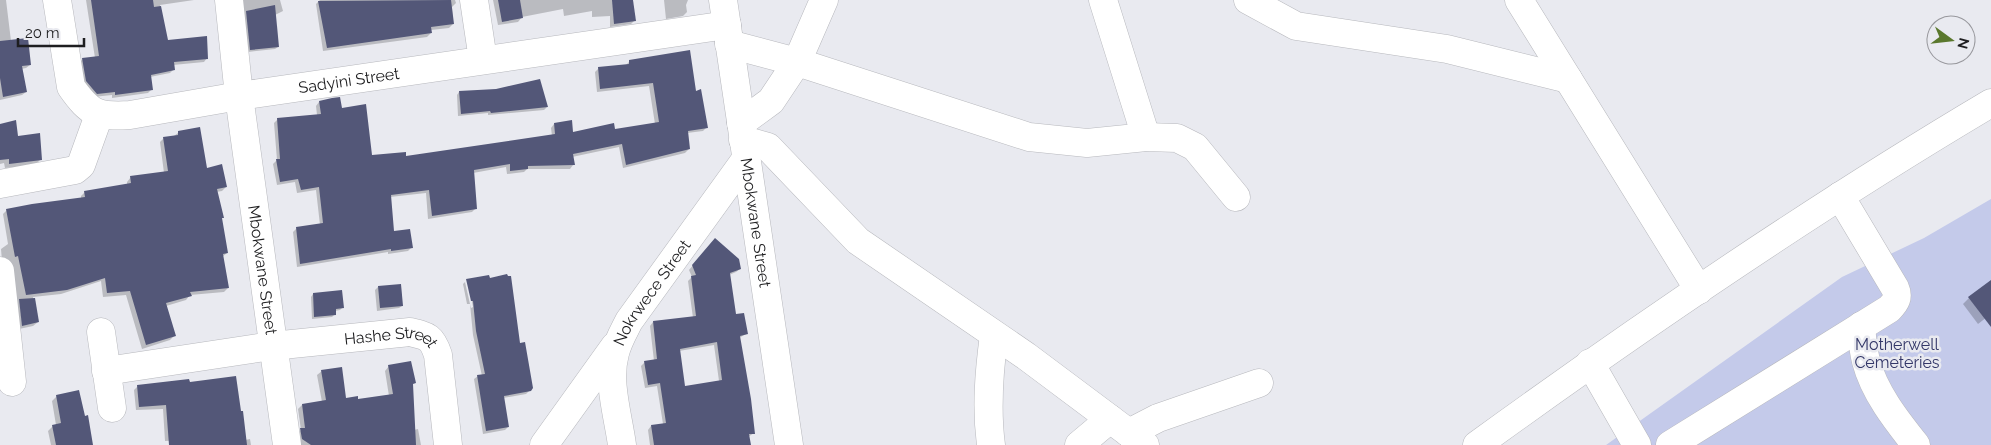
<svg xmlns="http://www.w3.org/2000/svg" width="1991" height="445" font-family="Raleway,sans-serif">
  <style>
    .green { fill: #c4caea }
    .shadow { fill: #0003; fill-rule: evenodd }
    .building { fill: #535778; fill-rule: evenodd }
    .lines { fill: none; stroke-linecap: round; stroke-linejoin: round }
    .minor-casing { stroke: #b7b8bd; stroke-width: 29 }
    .major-casing { stroke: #b7b8bd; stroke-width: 29 }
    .minor { stroke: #fff; stroke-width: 28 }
    .major { stroke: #fff; stroke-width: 28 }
    .labels { text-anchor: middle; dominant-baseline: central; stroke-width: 5; stroke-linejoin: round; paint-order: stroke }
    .street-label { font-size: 16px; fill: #1e1e20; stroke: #e9eaf0 }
    .park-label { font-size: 16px; fill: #333768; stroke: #e9eaf0 }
  </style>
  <rect width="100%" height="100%" fill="#e9eaf0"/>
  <polygon class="green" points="1991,199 1991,445 1606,445 1842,277 1924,238"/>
  <g class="shadow">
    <polygon points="0,0 6,0 11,41 30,65 26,68 21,69 26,92 22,95 0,100"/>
    <polygon points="86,0 194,0 160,5 166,41 207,58 204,62 173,65 174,69 170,73 150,77 152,89 148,93 112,98 112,95 93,97 83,85 79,63 83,59 95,58"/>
    <polygon points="241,0 280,0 283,11 275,15 278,47 275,49 248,52"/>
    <polygon points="320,0 455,0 456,3 452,7 453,24 449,28 431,30 431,33 427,37 323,51 316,4"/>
    <polygon points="493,0 632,0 635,20 631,24 610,27 610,16 592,17 592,11 564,16 563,9 522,17 518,22 498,25"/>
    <polygon points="664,0 688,0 686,5 687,12 683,16 666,19"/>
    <polygon points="629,62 695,92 707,127 703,131 687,133 689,149 685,153 623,168 619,147 572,157 573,165 570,169 527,169 524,172 507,174 506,167 473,173 476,208 472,212 428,219 426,193 390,197 393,233 412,247 408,251 388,254 388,252 297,267 293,232 297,228 320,225 316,190 297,193 295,182 277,185 273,164 277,160 274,123 278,119 317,115 316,106 319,102 341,109 371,156 405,158 552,136 551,128 554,124 572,134 614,130 655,124 649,86 597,92 595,72 599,68 626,65"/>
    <polygon points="459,92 547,107 544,110 488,115 488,113 458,116 457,95"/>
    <polygon points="0,125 17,137 40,160 35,165 5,168 4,163 0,164"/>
    <polygon points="178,133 206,169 226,187 222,191 216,192 223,217 221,220 227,253 222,257 228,288 224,292 190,295 186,300 166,306 174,336 170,340 142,349 126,295 103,297 101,281 61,294 33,297 38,322 33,326 19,329 2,261 1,249 8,244 3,214 7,210 81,199 81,196 85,192 127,185 127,182 131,177 164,173 160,142 164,138 174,136"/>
    <path d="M712 243 740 269 736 272 729 275 735 316 746 334 739 338 754 433 748 437 750 445H650L648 430 651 426 663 424 657 386 645 388 641 366 645 362 654 361 650 326 653 322 693 318 688 281 692 277 689 270ZM714 345 719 381 684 388 679 351Z"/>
    <polygon points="506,275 507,278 510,278 519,345 524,344 532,388 526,394 503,398 508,427 505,430 483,434 474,379 478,376 482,376 473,335 470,304 471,308 473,307 468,281 466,281 488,276 489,279"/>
    <polygon points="465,282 470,304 467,304 463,284"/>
    <polygon points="378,287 402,306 399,308 377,311 375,290"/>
    <polygon points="1991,288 1991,314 1978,324 1963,304 1969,298"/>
    <polygon points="313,294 342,308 340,310 335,311 335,314 332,317 312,319 311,297"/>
    <polygon points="389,366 411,386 414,430 418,429 421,445 298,445 297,434 301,430 298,409 302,405 322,402 317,375 322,371 345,399 357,400 389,396 385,371"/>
    <polygon points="138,386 245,440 250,439 251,445 199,445 198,439 165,441 163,409 136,410 134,390"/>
    <polygon points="57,396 92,445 51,445 48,431 53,426 56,425 52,401"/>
  </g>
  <g class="building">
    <polygon points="91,0 153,0 154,7 161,6 168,40 207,36 208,59 174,62 175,70 151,75 153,90 115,95 115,92 97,94 86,81 82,58 99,56"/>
    <polygon points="451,0 454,24 431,27 432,33 327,48 318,1"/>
    <polygon points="498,0 520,0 523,18 502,22"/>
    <polygon points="612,0 633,0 636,21 614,24"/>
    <polygon points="275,5 279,47 250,50 246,11"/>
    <polygon points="28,38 31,65 22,66 27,92 3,97 0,78 0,41"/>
    <polygon points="690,50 696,91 701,89 708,128 688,131 690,149 626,165 622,144 573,154 575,165 528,166 528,169 510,171 510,164 474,170 477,209 432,216 429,190 391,195 394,231 410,229 413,248 391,251 391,249 300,264 296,227 323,223 319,187 301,190 298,179 280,182 276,159 280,159 277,118 321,114 319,101 332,98 340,97 342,108 366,104 372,155 406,152 406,156 555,134 554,123 572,120 573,132 614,123 615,129 659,122 653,83 600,89 598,67 629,64 629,60"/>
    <polygon points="540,79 548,107 491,113 490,111 461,114 459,91 496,89"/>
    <polygon points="16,120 18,136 40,133 42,160 9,164 9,159 0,160 0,124"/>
    <polygon points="200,127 207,168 222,164 227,187 217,189 224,218 222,218 228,253 223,254 229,288 190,292 192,296 166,303 176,336 146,345 130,291 107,293 105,278 67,290 26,295 18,256 15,257 6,209 32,204 85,197 84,191 131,183 130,176 168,171 163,137 178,135 178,131"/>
    <path d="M715 238 739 259 741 269 730 273 736 314 744 313 748 334 740 336 751 399 755 434H749L751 445H654L651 425 666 423 660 383 648 385 644 361 657 359 653 321 696 316 691 276 696 275 692 265ZM717 342 722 380 685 386 680 349Z"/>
    <polygon points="507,274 508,276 511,276 520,343 525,342 533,388 531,391 504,396 509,427 486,431 477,375 485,374 476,331 473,301 471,301 466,279 489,275 490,278"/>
    <polygon points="1991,280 1991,327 1968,297"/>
    <polygon points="401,284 403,306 380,308 378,286"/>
    <polygon points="342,290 344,308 336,309 336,315 314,317 313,293"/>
    <polygon points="35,298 39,322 22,326 19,299"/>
    <polygon points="411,361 416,383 413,384 416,445 311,445 302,439 300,428 305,428 302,404 326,400 321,370 342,367 346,398 358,396 358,399 393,394 388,365"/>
    <polygon points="236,376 241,411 243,411 247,445 169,445 166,405 139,407 137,385 189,379 190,382"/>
    <polygon points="79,390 85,416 88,415 93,445 56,445 52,425 61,423 56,395"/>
  </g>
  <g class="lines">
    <g class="minor-casing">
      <g id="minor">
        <path id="s1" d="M57 0 71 87C90 114 98 117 130 115L239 96 727 25"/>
        <path id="s2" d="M229 0 239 96 287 445"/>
        <polyline points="474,0 483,60"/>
        <path id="s3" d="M723 0 789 445"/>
        <polyline points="1103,0 1146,137"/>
        <polyline points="1248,0 1296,26 1447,49 1568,79"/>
        <polyline points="1519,0 1699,290"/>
        <polyline points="729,44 797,62 1029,137 1087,143 1146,137 1177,138 1195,147 1236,197"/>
        <polyline points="741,123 771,101 797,62 824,0"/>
        <polyline points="743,140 768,147 858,241 1026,356 1145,445"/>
        <polyline points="0,184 75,170 81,165 99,115"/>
        <polyline points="0,271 12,382"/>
        <path d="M1861 326C1862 337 1863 350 1866 361 1874 392 1896 420 1916 445"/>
        <polyline points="101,332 112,408"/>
        <polyline points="1590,363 1637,445"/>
        <path id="s4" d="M106 371 272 346 410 332C428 336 432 337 438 355L448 445"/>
        <polyline points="1129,433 1158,418 1259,383"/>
        <polyline points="544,445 615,346"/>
        <path id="s5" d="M622 445C618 415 607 382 615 353 618 341 624 331 629 321L746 159"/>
        <path d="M991 445C986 408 989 372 994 335"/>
        <polyline points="1079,445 1110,419"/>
        <path d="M1670 445 1889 309C1896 302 1899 297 1895 288L1840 196"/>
      </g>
    </g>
    <g class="major-casing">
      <path id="major" d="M1477 445C1644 324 1814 208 1991 103"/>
    </g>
    <use href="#minor" class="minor"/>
    <use href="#major" class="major"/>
  </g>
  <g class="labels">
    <g class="street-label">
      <text stroke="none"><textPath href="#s1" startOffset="380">Sadyini Street</textPath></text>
      <text stroke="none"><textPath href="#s3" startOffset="225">Mbokwane Street</textPath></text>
      <text stroke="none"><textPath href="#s2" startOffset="272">Mbokwane Street</textPath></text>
      <text stroke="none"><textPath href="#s5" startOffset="164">Nokrwece Street</textPath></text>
      <text stroke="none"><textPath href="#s4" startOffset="288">Hashe Street</textPath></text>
    </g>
    <g class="park-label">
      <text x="1897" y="344">Motherwell<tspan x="1897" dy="18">Cemeteries</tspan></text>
    </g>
  </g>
  <g transform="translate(1951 40) rotate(105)"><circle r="24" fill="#e9eaf0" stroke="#98989d"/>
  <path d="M0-4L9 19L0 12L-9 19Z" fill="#5a782d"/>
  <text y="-8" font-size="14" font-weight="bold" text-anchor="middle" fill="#1e1e20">N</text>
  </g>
  <path d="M18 38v8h66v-8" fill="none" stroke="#1e1e20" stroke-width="2.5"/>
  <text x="25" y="38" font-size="15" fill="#1e1e20" stroke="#e9eaf0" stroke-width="4" paint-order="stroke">20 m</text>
</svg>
